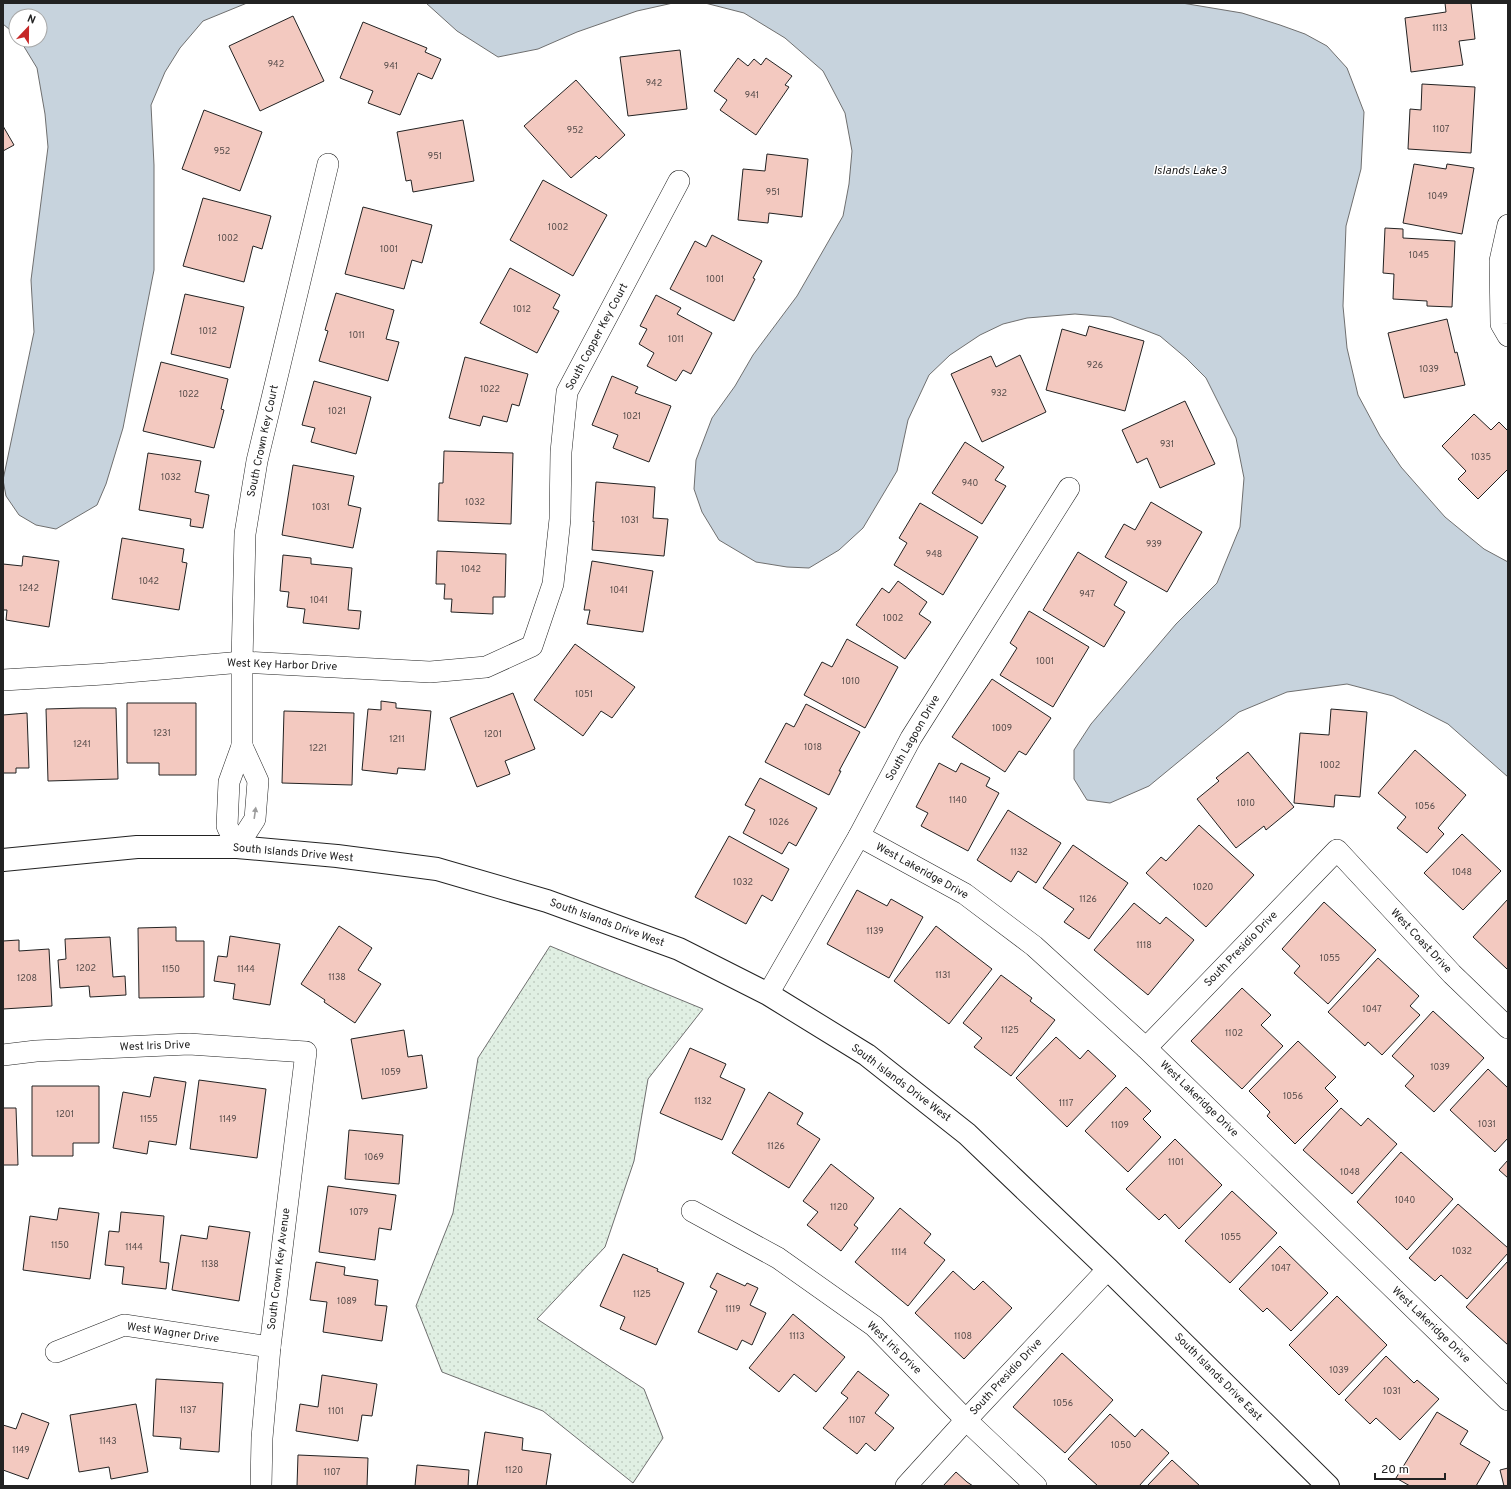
<svg xmlns="http://www.w3.org/2000/svg" width="1511" height="1489" font-family="Overpass,sans-serif">
  <style>
    .green { fill: url(#green-dots); stroke: #6f6f6f }
    .water { fill: #c7d3dd; stroke: #6f6f6f }
    .building { fill: #f3c9c0; stroke: #222 }
    .lines { fill: none; stroke-linecap: round; stroke-linejoin: round }
    .street-casing { stroke: #222; stroke-width: 22 }
    .secondary-casing { stroke: #222; stroke-width: 24 }
    .street { stroke: #fff; stroke-width: 21 }
    .secondary { stroke: #fff; stroke-width: 22 }
    .oneway { fill: #9c9c9c }
    .labels { text-anchor: middle; dominant-baseline: central; stroke-width: 3; stroke-linejoin: round; paint-order: stroke }
    .number-label { font-size: 9px; fill: #564c4a }
    .street-label { font-size: 11px; fill: #222; stroke: #fff }
    .water-label { font-size: 12px; font-style: italic; fill: #222; stroke: #fff }
  </style>
  <defs>
    <pattern id="green-dots" width="8" height="8" patternUnits="userSpaceOnUse"><rect width="8" height="8" fill="#e0efe3"/><path d="M2 2h.1M6 6h.1" fill="none" stroke="#c0cdc2" stroke-width="1.8" stroke-linecap="round"/></pattern>
  </defs>
  <rect width="100%" height="100%" fill="#fff"/>
  <polygon class="green" points="550,946 703,1009 648,1079 634,1161 605,1247 537,1319 644,1389 663,1438 633,1483 543,1411 442,1372 416,1306 453,1213 478,1058"/>
  <g class="water">
    <polygon points="3,3 247,3 203,21 180,48 165,72 151,105 154,165 154,270 123,428 106,484 97,505 56,529 36,525 19,515 6,496 3,480 34,332 31,280 48,147 45,114 37,68 20,40 40,40 40,16 16,16 16,35 3,24"/>
    <polygon points="426,3 673,3 637,11 577,32 538,49 498,57 457,31"/>
    <polygon points="705,3 1182,3 1242,13 1280,25 1305,34 1327,46 1347,68 1364,112 1361,169 1346,226 1343,306 1347,348 1358,395 1380,436 1401,467 1445,517 1484,549 1508,562 1508,777 1448,724 1393,696 1347,684 1287,692 1239,712 1149,786 1110,803 1087,800 1074,779 1074,750 1091,724 1176,624 1217,583 1240,527 1244,478 1236,438 1206,378 1186,358 1160,336 1111,317 1075,314 1027,318 1003,324 980,335 950,355 929,375 908,420 897,471 863,528 839,550 809,568 787,567 756,562 719,540 702,512 694,489 696,460 712,418 735,386 753,355 797,296 843,216 849,184 852,151 845,113 823,71 785,38 744,13"/>
  </g>
  <g class="building">
    <polygon points="1445,3 1471,3 1475,39 1459,41 1463,65 1411,72 1405,18 1446,12"/>
    <polygon points="293,16 324,81 260,111 229,46"/>
    <polygon points="363,22 427,48 425,52 441,59 432,79 418,73 400,115 368,103 373,91 340,78"/>
    <polygon points="680,50 687,109 628,116 620,57"/>
    <polygon points="738,58 748,66 754,59 761,65 766,58 792,76 785,85 789,87 756,135 720,110 727,100 714,91"/>
    <polygon points="576,80 625,135 599,159 596,156 571,178 524,126"/>
    <polygon points="1422,84 1475,87 1471,153 1408,149 1410,109 1421,110"/>
    <polygon points="204,110 262,132 240,191 182,169"/>
    <polygon points="463,120 474,181 413,192 411,180 406,181 397,132"/>
    <polygon points="3,126 14,145 3,151"/>
    <polygon points="767,154 808,159 802,217 769,213 768,223 738,220 743,169 765,171"/>
    <polygon points="1414,164 1446,169 1447,164 1474,168 1462,234 1403,223"/>
    <polygon points="543,180 607,215 573,276 510,240"/>
    <polygon points="203,198 271,216 262,249 253,246 244,282 183,266"/>
    <polygon points="363,207 432,225 422,263 412,260 404,289 345,274"/>
    <polygon points="1385,228 1403,229 1403,238 1455,241 1452,307 1427,306 1427,301 1393,299 1394,274 1383,273"/>
    <polygon points="712,235 762,261 753,278 755,279 734,321 670,289 695,241 706,247"/>
    <polygon points="510,268 560,295 553,308 559,311 537,353 480,323"/>
    <polygon points="336,293 394,310 386,339 399,342 388,381 319,361 328,331 325,330"/>
    <polygon points="185,294 244,307 230,368 171,354"/>
    <polygon points="656,295 681,308 677,314 712,333 691,374 683,370 676,381 647,366 654,353 639,344 647,329 640,326"/>
    <polygon points="1447,319 1455,353 1457,352 1465,385 1404,398 1388,333"/>
    <polygon points="1089,326 1144,341 1125,411 1046,390 1062,329 1086,336"/>
    <polygon points="1020,355 1046,412 982,442 951,374 991,356 996,367"/>
    <polygon points="465,357 528,374 519,406 512,404 507,422 483,416 480,426 449,418"/>
    <polygon points="161,362 228,379 221,409 224,410 214,448 143,431"/>
    <polygon points="612,376 638,387 635,393 671,406 649,462 613,448 618,435 592,425"/>
    <polygon points="314,381 371,397 356,454 311,442 315,428 302,425"/>
    <polygon points="1185,401 1215,464 1160,488 1147,458 1137,463 1122,430"/>
    <polygon points="1474,414 1491,430 1499,422 1508,431 1508,469 1478,499 1458,479 1466,471 1442,446"/>
    <polygon points="965,442 1004,467 995,480 1006,486 982,524 932,493"/>
    <polygon points="444,451 513,453 511,524 438,521 439,483 443,483"/>
    <polygon points="148,453 201,461 195,492 209,495 203,528 190,526 191,519 139,510"/>
    <polygon points="293,465 354,476 348,505 361,508 353,548 282,535"/>
    <polygon points="596,482 655,487 653,518 668,519 664,556 592,550 594,521 593,522"/>
    <polygon points="1151,502 1202,532 1167,592 1105,557 1124,524 1135,530"/>
    <polygon points="920,503 978,537 943,595 894,565 907,543 899,538"/>
    <polygon points="122,538 184,549 182,562 187,563 179,610 112,599"/>
    <polygon points="437,551 506,554 505,597 493,597 493,614 451,612 452,599 444,599 445,584 436,584"/>
    <polygon points="1078,552 1127,582 1114,605 1125,612 1104,647 1043,610"/>
    <polygon points="283,555 311,558 311,564 352,568 348,610 361,611 359,629 303,623 305,609 287,607 289,592 280,591"/>
    <polygon points="23,556 59,561 49,627 6,620 7,610 3,610 3,564 22,566"/>
    <polygon points="592,561 653,571 643,632 587,624 590,610 584,610"/>
    <polygon points="898,581 927,602 919,614 931,622 905,659 856,625 882,588 889,593"/>
    <polygon points="1029,611 1089,647 1053,707 1000,675 1017,648 1010,643"/>
    <polygon points="847,639 898,667 865,728 804,695 822,662 832,667"/>
    <polygon points="575,644 635,687 612,718 601,711 583,736 534,700"/>
    <polygon points="992,679 1051,718 1026,755 1019,751 1005,772 952,737"/>
    <polygon points="513,693 535,749 505,761 510,774 477,787 450,718"/>
    <polygon points="381,701 396,703 396,708 431,711 425,770 398,768 397,774 362,770 368,709 381,710"/>
    <polygon points="127,703 196,703 196,775 159,775 159,763 127,763"/>
    <polygon points="806,704 860,732 839,771 841,771 829,795 765,762 786,723 794,727"/>
    <polygon points="81,708 116,708 118,779 48,781 46,709"/>
    <polygon points="1331,709 1367,712 1360,797 1335,795 1334,807 1294,803 1300,733 1329,735"/>
    <polygon points="284,711 354,713 352,785 282,783"/>
    <polygon points="27,713 29,768 16,768 16,773 3,773 3,715"/>
    <polygon points="1415,750 1466,795 1438,828 1444,834 1427,853 1397,828 1406,817 1378,793"/>
    <polygon points="1248,752 1294,807 1266,830 1264,826 1236,848 1197,799 1219,781 1216,778"/>
    <polygon points="939,763 956,772 961,763 990,778 986,786 999,793 968,851 921,826 928,813 916,807"/>
    <polygon points="760,778 817,808 796,846 789,842 782,854 743,833 755,810 745,805"/>
    <polygon points="1008,810 1061,843 1036,883 1018,871 1011,882 977,860"/>
    <polygon points="1199,825 1254,875 1206,927 1146,873 1161,857 1166,861"/>
    <polygon points="1462,834 1501,871 1463,910 1424,873"/>
    <polygon points="729,836 789,869 772,901 762,895 746,924 695,897"/>
    <polygon points="1073,845 1128,883 1089,939 1064,922 1074,909 1043,888"/>
    <polygon points="857,890 887,906 891,899 923,917 889,978 827,944"/>
    <polygon points="1508,899 1508,968 1507,969 1473,937"/>
    <polygon points="1324,902 1376,950 1328,1004 1294,973 1300,966 1282,949"/>
    <polygon points="1134,903 1160,924 1166,917 1194,940 1148,995 1094,950"/>
    <polygon points="339,926 372,948 358,970 381,984 355,1023 324,1002 325,1000 301,984"/>
    <polygon points="936,926 992,969 949,1024 894,981"/>
    <polygon points="176,927 176,941 204,941 204,997 139,998 138,928"/>
    <polygon points="230,936 280,944 270,1005 233,999 235,984 214,981 218,956 227,957"/>
    <polygon points="110,937 113,977 125,976 126,995 90,997 89,986 60,988 58,960 66,959 65,939"/>
    <polygon points="19,940 19,951 49,949 52,1006 3,1009 3,941"/>
    <polygon points="1378,958 1419,996 1410,1006 1420,1015 1382,1055 1368,1042 1365,1046 1328,1012"/>
    <polygon points="1001,975 1032,998 1030,1001 1055,1020 1011,1076 974,1047 982,1038 963,1023"/>
    <polygon points="1242,988 1271,1015 1261,1025 1283,1046 1242,1089 1191,1041"/>
    <polygon points="1433,1011 1484,1058 1434,1112 1405,1086 1414,1076 1392,1056"/>
    <polygon points="404,1030 408,1057 422,1055 427,1088 362,1099 351,1039"/>
    <polygon points="1056,1037 1080,1059 1088,1050 1116,1076 1067,1127 1016,1078"/>
    <polygon points="1298,1041 1336,1077 1325,1088 1338,1101 1295,1144 1267,1116 1270,1112 1249,1091"/>
    <polygon points="690,1048 726,1064 720,1077 745,1089 722,1140 660,1113"/>
    <polygon points="1488,1069 1508,1088 1508,1138 1495,1152 1450,1110"/>
    <polygon points="154,1077 186,1082 176,1145 149,1141 147,1154 113,1148 123,1092 150,1097"/>
    <polygon points="199,1080 266,1089 257,1158 190,1149"/>
    <polygon points="32,1086 99,1086 99,1143 73,1143 73,1156 32,1156"/>
    <polygon points="1126,1087 1151,1111 1143,1119 1161,1137 1128,1172 1085,1131"/>
    <polygon points="769,1092 803,1113 797,1124 820,1139 789,1188 732,1153"/>
    <polygon points="3,1108 16,1108 18,1165 3,1165"/>
    <polygon points="1341,1108 1361,1126 1368,1118 1397,1144 1352,1194 1303,1150"/>
    <polygon points="349,1130 403,1135 399,1184 345,1179"/>
    <polygon points="1175,1139 1222,1185 1179,1229 1165,1214 1159,1220 1126,1189"/>
    <polygon points="1401,1152 1453,1199 1407,1250 1357,1202"/>
    <polygon points="1508,1160 1508,1178 1499,1170"/>
    <polygon points="831,1164 874,1198 854,1225 858,1228 841,1251 807,1225 818,1212 803,1201"/>
    <polygon points="328,1186 396,1195 391,1230 379,1228 375,1260 319,1252"/>
    <polygon points="1232,1191 1277,1233 1230,1283 1185,1241"/>
    <polygon points="1458,1204 1508,1248 1508,1253 1467,1299 1441,1275 1435,1281 1409,1258"/>
    <polygon points="59,1208 99,1213 90,1279 23,1270 30,1216 57,1220"/>
    <polygon points="900,1208 931,1234 924,1243 945,1260 908,1306 855,1262"/>
    <polygon points="121,1212 164,1216 160,1262 169,1263 166,1289 122,1284 124,1267 105,1265 109,1231 119,1232"/>
    <polygon points="209,1226 250,1232 239,1301 172,1290 181,1235 207,1239"/>
    <polygon points="1280,1246 1328,1293 1291,1331 1267,1308 1263,1312 1239,1289"/>
    <polygon points="623,1254 658,1269 657,1271 684,1283 656,1345 620,1329 625,1317 600,1306"/>
    <polygon points="1508,1261 1508,1345 1466,1307"/>
    <polygon points="316,1262 345,1267 344,1275 378,1280 375,1305 387,1306 382,1341 323,1332 327,1302 310,1300"/>
    <polygon points="953,1271 974,1290 983,1281 1012,1308 964,1359 915,1313"/>
    <polygon points="717,1273 745,1286 747,1283 758,1288 750,1305 766,1313 752,1345 742,1340 737,1350 698,1332 717,1291 710,1287"/>
    <polygon points="1337,1296 1387,1345 1339,1395 1289,1345"/>
    <polygon points="793,1314 845,1357 816,1392 794,1374 779,1392 749,1368"/>
    <polygon points="1062,1353 1113,1400 1065,1453 1013,1407"/>
    <polygon points="1386,1356 1414,1383 1417,1380 1439,1399 1400,1440 1376,1418 1370,1424 1345,1400"/>
    <polygon points="858,1371 889,1395 875,1413 894,1428 875,1451 866,1443 857,1454 823,1428 848,1398 841,1393"/>
    <polygon points="322,1375 377,1384 372,1416 362,1415 358,1441 296,1431 300,1404 318,1407"/>
    <polygon points="156,1379 223,1383 219,1452 180,1449 181,1438 153,1436"/>
    <polygon points="136,1404 148,1472 111,1479 109,1467 79,1472 70,1415"/>
    <polygon points="1437,1412 1468,1431 1460,1444 1490,1462 1476,1486 1410,1486 1396,1478"/>
    <polygon points="22,1413 49,1423 28,1479 3,1470 3,1425 16,1429"/>
    <polygon points="1110,1414 1135,1437 1142,1429 1169,1453 1139,1486 1098,1486 1068,1459"/>
    <polygon points="485,1432 523,1438 522,1450 551,1454 546,1486 477,1486"/>
    <polygon points="298,1455 368,1458 367,1486 297,1486"/>
    <polygon points="1172,1460 1200,1486 1147,1486"/>
    <polygon points="417,1465 469,1470 468,1486 415,1486"/>
    <polygon points="1508,1468 1508,1486 1504,1486 1500,1470"/>
    <polygon points="956,1472 967,1482 973,1486 943,1486"/>
  </g>
  <g class="lines">
    <g class="street-casing">
      <g id="street">
        <polyline points="1508,225 1500,261 1501,324 1508,336"/>
        <polyline points="3,680 104,674 242,662 430,672 486,667 532,646 553,584 560,519 561,452 567,392 679,181"/>
        <polyline points="859,836 965,894 1034,946 1146,1048 1508,1400"/>
        <polyline points="237,847 227,826 229,782 242,746 242,662 245,534 257,461 328,164"/>
        <polyline points="237,847 255,819 258,781 242,746"/>
        <polyline points="768,994 859,836 911,738 1069,488"/>
        <polyline points="1146,1048 1337,850 1452,974 1508,1028"/>
        <polyline points="3,1055 36,1051 189,1044 306,1052 270,1347 262,1438 261,1486"/>
        <polyline points="692,1211 778,1258 874,1326 966,1420 1036,1486"/>
        <polyline points="56,1352 124,1325 270,1347"/>
        <polyline points="906,1486 966,1420 1108,1269"/>
      </g>
    </g>
    <g class="secondary-casing">
      <polyline id="secondary" points="3,860 137,847 237,847 337,856 437,869 547,901 679,949 768,994 867,1055 967,1134 1108,1269 1328,1486"/>
    </g>
    <use href="#street" class="street"/>
    <use href="#secondary" class="secondary"/>
  </g>
  <defs><path id="oneway-solid" d="M-6-.8H1V-3.2L6.5 0L1 3.2V.8H-6Z"/></defs>
  <use class="oneway" href="#oneway-solid" transform="translate(255 813) rotate(-82)"/>
  <g class="labels">
    <g class="number-label">
      <text x="1440" y="28">1113</text>
      <text x="276" y="64">942</text>
      <text x="391" y="66">941</text>
      <text x="654" y="83">942</text>
      <text x="752" y="95">941</text>
      <text x="1441" y="129">1107</text>
      <text x="575" y="130">952</text>
      <text x="222" y="151">952</text>
      <text x="435" y="156">951</text>
      <text x="773" y="192">951</text>
      <text x="1438" y="196">1049</text>
      <text x="558" y="227">1002</text>
      <text x="228" y="238">1002</text>
      <text x="389" y="249">1001</text>
      <text x="1419" y="255">1045</text>
      <text x="715" y="279">1001</text>
      <text x="522" y="309">1012</text>
      <text x="208" y="331">1012</text>
      <text x="357" y="335">1011</text>
      <text x="676" y="339">1011</text>
      <text x="1095" y="365">926</text>
      <text x="1429" y="369">1039</text>
      <text x="490" y="389">1022</text>
      <text x="999" y="393">932</text>
      <text x="189" y="394">1022</text>
      <text x="337" y="411">1021</text>
      <text x="632" y="416">1021</text>
      <text x="1167" y="444">931</text>
      <text x="1481" y="457">1035</text>
      <text x="171" y="477">1032</text>
      <text x="970" y="483">940</text>
      <text x="475" y="502">1032</text>
      <text x="321" y="507">1031</text>
      <text x="630" y="520">1031</text>
      <text x="1154" y="544">939</text>
      <text x="934" y="554">948</text>
      <text x="471" y="569">1042</text>
      <text x="149" y="581">1042</text>
      <text x="29" y="588">1242</text>
      <text x="619" y="590">1041</text>
      <text x="1087" y="594">947</text>
      <text x="319" y="600">1041</text>
      <text x="893" y="618">1002</text>
      <text x="1045" y="661">1001</text>
      <text x="851" y="681">1010</text>
      <text x="584" y="694">1051</text>
      <text x="1002" y="728">1009</text>
      <text x="162" y="733">1231</text>
      <text x="493" y="734">1201</text>
      <text x="397" y="739">1211</text>
      <text x="82" y="744">1241</text>
      <text x="813" y="747">1018</text>
      <text x="318" y="748">1221</text>
      <text x="1330" y="765">1002</text>
      <text x="958" y="800">1140</text>
      <text x="1246" y="803">1010</text>
      <text x="1425" y="806">1056</text>
      <text x="779" y="822">1026</text>
      <text x="1019" y="852">1132</text>
      <text x="1462" y="872">1048</text>
      <text x="743" y="882">1032</text>
      <text x="1203" y="887">1020</text>
      <text x="1088" y="899">1126</text>
      <text x="875" y="931">1139</text>
      <text x="1144" y="945">1118</text>
      <text x="1330" y="958">1055</text>
      <text x="86" y="968">1202</text>
      <text x="171" y="969">1150</text>
      <text x="246" y="969">1144</text>
      <text x="943" y="975">1131</text>
      <text x="337" y="977">1138</text>
      <text x="27" y="978">1208</text>
      <text x="1372" y="1009">1047</text>
      <text x="1010" y="1030">1125</text>
      <text x="1234" y="1033">1102</text>
      <text x="1440" y="1067">1039</text>
      <text x="391" y="1072">1059</text>
      <text x="1293" y="1096">1056</text>
      <text x="703" y="1101">1132</text>
      <text x="1066" y="1103">1117</text>
      <text x="65" y="1114">1201</text>
      <text x="149" y="1119">1155</text>
      <text x="228" y="1119">1149</text>
      <text x="1487" y="1124">1031</text>
      <text x="1120" y="1125">1109</text>
      <text x="776" y="1146">1126</text>
      <text x="374" y="1157">1069</text>
      <text x="1176" y="1162">1101</text>
      <text x="1350" y="1172">1048</text>
      <text x="1405" y="1200">1040</text>
      <text x="839" y="1207">1120</text>
      <text x="359" y="1212">1079</text>
      <text x="1231" y="1237">1055</text>
      <text x="60" y="1245">1150</text>
      <text x="134" y="1247">1144</text>
      <text x="1462" y="1251">1032</text>
      <text x="899" y="1252">1114</text>
      <text x="210" y="1264">1138</text>
      <text x="1281" y="1268">1047</text>
      <text x="642" y="1294">1125</text>
      <text x="347" y="1301">1089</text>
      <text x="733" y="1309">1119</text>
      <text x="797" y="1336">1113</text>
      <text x="963" y="1336">1108</text>
      <text x="1339" y="1370">1039</text>
      <text x="1392" y="1391">1031</text>
      <text x="1063" y="1403">1056</text>
      <text x="188" y="1410">1137</text>
      <text x="336" y="1411">1101</text>
      <text x="857" y="1420">1107</text>
      <text x="108" y="1441">1143</text>
      <text x="1121" y="1445">1050</text>
      <text x="21" y="1450">1149</text>
      <text x="514" y="1470">1120</text>
      <text x="332" y="1472">1107</text>
    </g>
    <g class="street-label">
      <text transform="translate(597 337) rotate(-62)">South Copper Key Court</text>
      <text transform="translate(263 441) rotate(-78)">South Crown Key Court</text>
      <text transform="translate(282 665) rotate(2)">West Key Harbor Drive</text>
      <text transform="translate(913 738) rotate(-60)">South Lagoon Drive</text>
      <text transform="translate(293 853) rotate(5)">South Islands Drive West</text>
      <text transform="translate(922 871) rotate(29)">West Lakeridge Drive</text>
      <text transform="translate(607 923) rotate(20)">South Islands Drive West</text>
      <text transform="translate(1421 941) rotate(47)">West Coast Drive</text>
      <text transform="translate(1241 949) rotate(-46)">South Presidio Drive</text>
      <text transform="translate(155 1046) rotate(-2)">West Iris Drive</text>
      <text transform="translate(901 1083) rotate(37)">South Islands Drive West</text>
      <text transform="translate(1199 1099) rotate(44)">West Lakeridge Drive</text>
      <text transform="translate(279 1269) rotate(-83)">South Crown Key Avenue</text>
      <text transform="translate(1431 1325) rotate(44)">West Lakeridge Drive</text>
      <text transform="translate(173 1333) rotate(8)">West Wagner Drive</text>
      <text transform="translate(894 1348) rotate(44)">West Iris Drive</text>
      <text transform="translate(1006 1377) rotate(-47)">South Presidio Drive</text>
      <text transform="translate(1218 1377) rotate(45)">South Islands Drive East</text>
    </g>
    <g class="water-label">
      <text x="1190" y="171">Islands Lake 3</text>
    </g>
  </g>
  <rect width="1511" height="1489" fill="none" stroke="#222222" stroke-width="8"/>
  <g transform="translate(28 28) rotate(22)"><circle r="19" fill="#ffffff" stroke="#a7a7a7"/>
  <path d="M0-3L7 15L0 10L-7 15Z" fill="#c62828"/>
  <text y="-6" font-size="11" font-weight="bold" text-anchor="middle" fill="#222222">N</text>
  </g>
  <path d="M1375 1473v6h70v-6" fill="none" stroke="#222222" stroke-width="2"/>
  <text x="1381" y="1473" font-size="12" fill="#222222" stroke="#ffffff" stroke-width="3" paint-order="stroke">20 m</text>
</svg>
